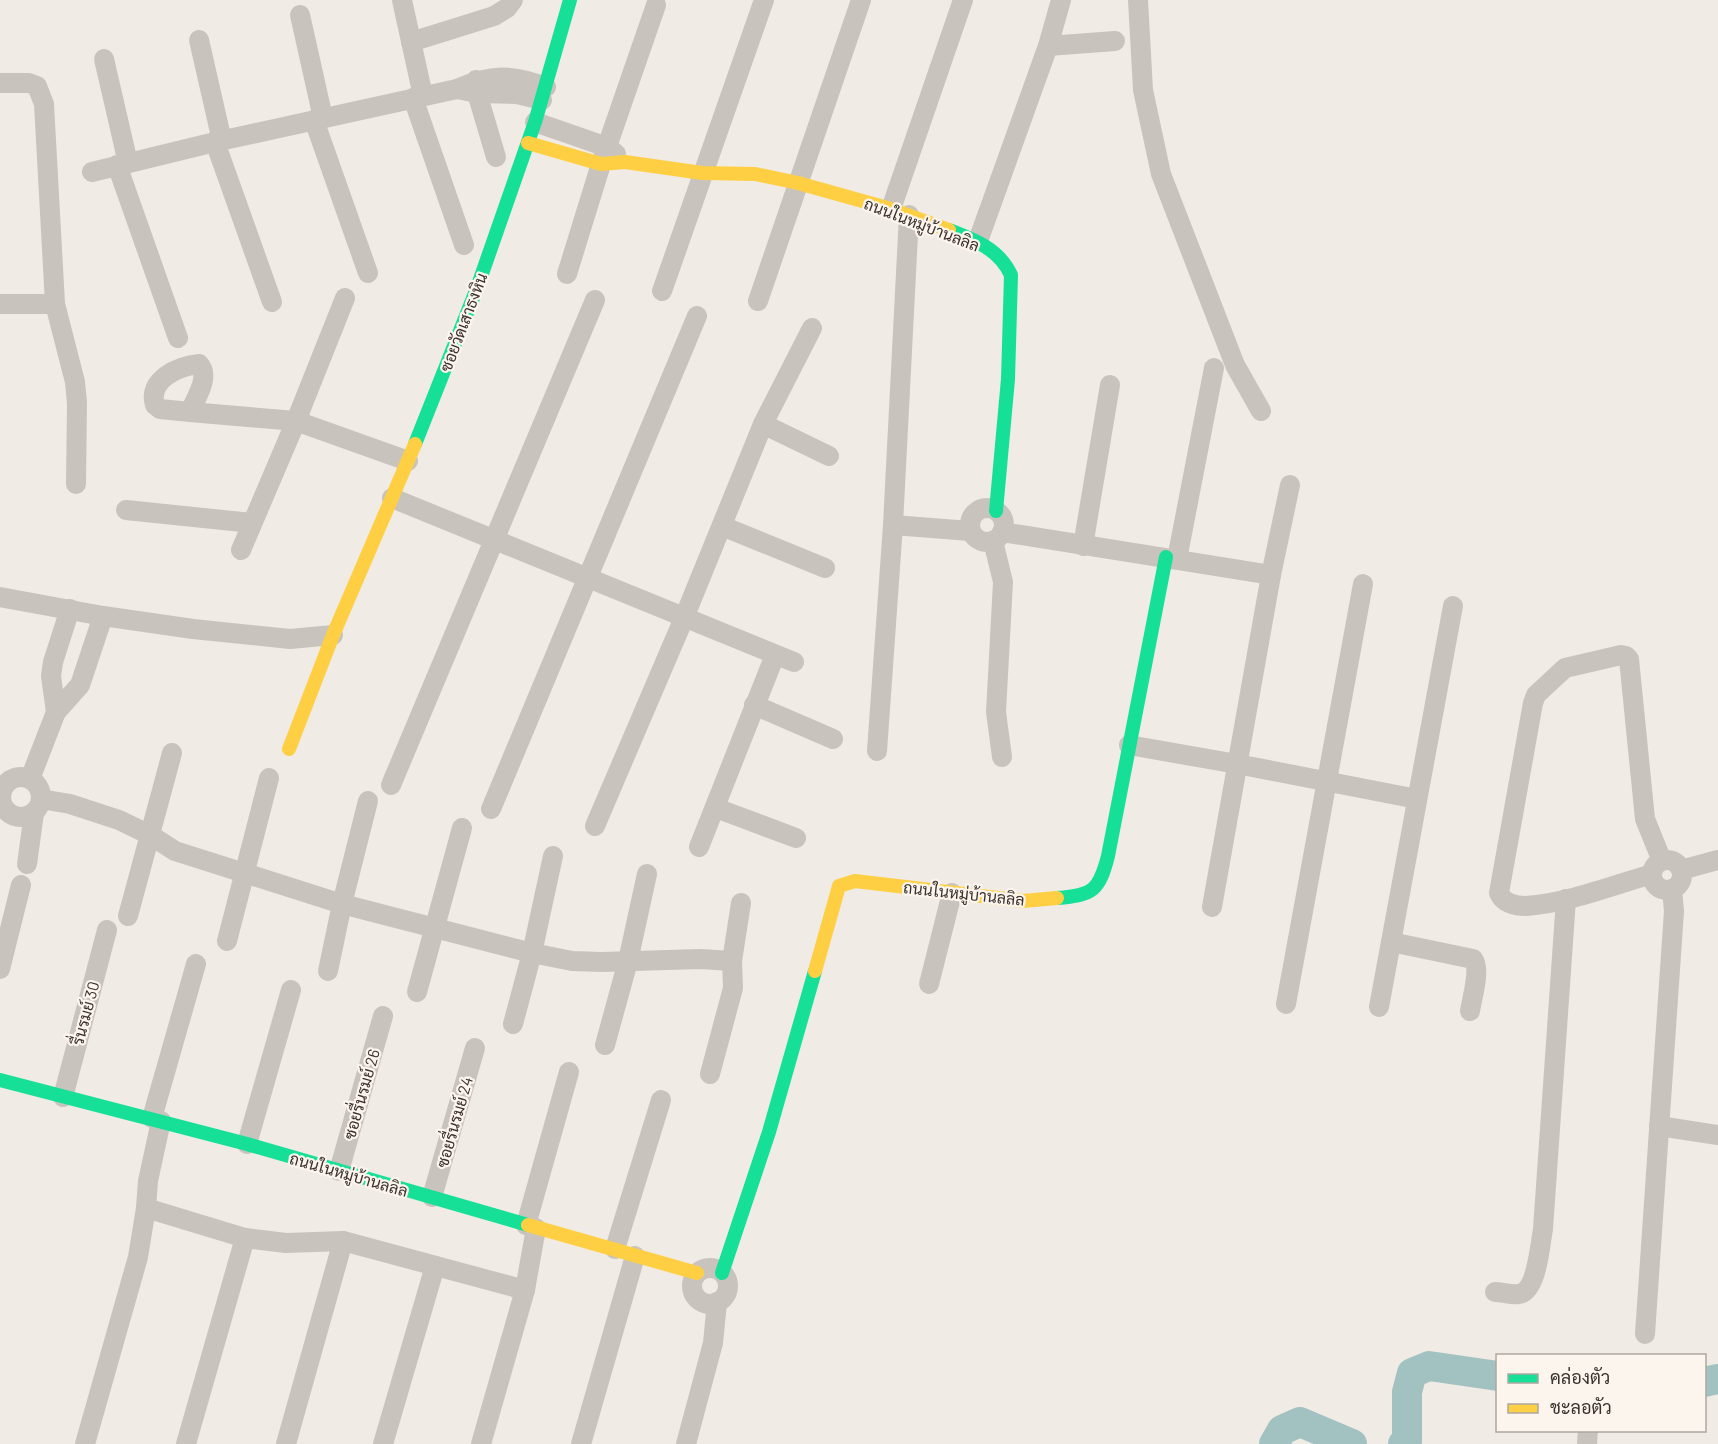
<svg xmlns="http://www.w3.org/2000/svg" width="1718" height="1444" font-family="Barlow,Sarabun,sans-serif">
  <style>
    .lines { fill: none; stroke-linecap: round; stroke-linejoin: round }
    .river { stroke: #a1c2c1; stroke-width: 30 }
    .street { stroke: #c9c3be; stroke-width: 20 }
    .fast { stroke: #16e098; stroke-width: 14 }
    .slow { stroke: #ffcf43; stroke-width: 14 }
    .labels { text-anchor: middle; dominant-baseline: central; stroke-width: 4.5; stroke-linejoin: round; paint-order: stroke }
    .street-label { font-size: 16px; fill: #3b302b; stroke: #fbf5ee }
  </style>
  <rect width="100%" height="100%" fill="#f0ebe5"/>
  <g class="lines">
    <g class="river">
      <polyline points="1704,1382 1718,1379"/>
      <polyline points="1274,1444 1282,1430 1300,1422 1352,1444"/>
      <polyline points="1403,1444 1407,1441 1407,1392 1412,1373 1429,1366 1498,1376"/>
    </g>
    <g class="street">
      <polyline points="402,0 423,96"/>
      <polyline points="1138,0 1143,90 1161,174 1235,365 1261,411"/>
      <polyline points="300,15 323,118"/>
      <polyline points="199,40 222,141"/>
      <polyline points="411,42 494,16 507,8 513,0"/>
      <polyline points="1048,46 1115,41"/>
      <polyline points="104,59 128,163"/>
      <polyline points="476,80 477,93 496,157"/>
      <polyline points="0,83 29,83 37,86 44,104 55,304 75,382 77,403 76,484"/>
      <polyline points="457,89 477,93 517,94 542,100"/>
      <polyline points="413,98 464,245"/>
      <polyline points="314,120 368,273"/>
      <polyline points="535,122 607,147 616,154"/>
      <polyline points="215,142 272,302"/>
      <polyline points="117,165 178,338"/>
      <path d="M92 172 215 142 457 89C491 74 511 74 546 87"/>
      <polyline points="891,209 963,0"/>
      <polyline points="978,241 1048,46 1061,0"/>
      <polyline points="567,274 601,164 656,5"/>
      <polyline points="662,291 764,0"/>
      <polyline points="758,301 861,0"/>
      <polyline points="0,304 55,304"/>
      <path d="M190 412C195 399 211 377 199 364 178 366 147 380 155 405L160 409 190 412 296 421 408 461"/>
      <polyline points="763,424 829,456"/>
      <polyline points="392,498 794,662"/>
      <circle cx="987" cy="525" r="17"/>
      <polyline points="126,510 252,523"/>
      <polyline points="893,525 970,531"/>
      <polyline points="722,526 825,568"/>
      <polyline points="1002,532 1271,575"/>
      <polyline points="993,541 1003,582 996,712 1002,757"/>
      <polyline points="1083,546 1110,385"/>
      <polyline points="241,550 296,421 345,298"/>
      <polyline points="1177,559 1214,368"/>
      <polyline points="0,597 103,616 193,629 290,639 333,635"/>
      <polyline points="754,705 833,739"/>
      <polyline points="56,712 51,676 53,662 70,609"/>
      <polyline points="1129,745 1237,764 1417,799"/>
      <polyline points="877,751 893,525 909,215"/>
      <circle cx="21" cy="797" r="20"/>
      <polyline points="30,779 56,712 80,685 103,616"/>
      <polyline points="391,785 595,300"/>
      <polyline points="41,799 70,804 119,820 150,835 175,851 342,904 532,953 572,961 602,962 700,959 732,961"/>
      <polyline points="716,808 796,838"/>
      <polyline points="491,809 697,316"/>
      <polyline points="595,826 684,618 763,424 812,328"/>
      <polyline points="699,847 775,655"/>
      <circle cx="1667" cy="875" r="15"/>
      <polyline points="27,864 34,813"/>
      <polyline points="1681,870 1718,860"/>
      <path d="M1652 874C1611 886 1568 903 1526 906 1515 906 1503 903 1499 893L1533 703 1536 695 1565 668 1621 655 1626 656 1629 659 1645 819 1662 861"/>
      <polyline points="1212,907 1271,575 1290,485"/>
      <polyline points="128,916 172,753"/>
      <polyline points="227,941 269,778"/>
      <path d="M1391 942 1473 959C1481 968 1472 998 1470 1011"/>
      <polyline points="0,969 21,885"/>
      <polyline points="328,971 342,904 368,801"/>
      <polyline points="929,984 952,893"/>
      <polyline points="417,992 462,828"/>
      <polyline points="1286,1004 1363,584"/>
      <polyline points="1379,1007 1453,606"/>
      <polyline points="513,1024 532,953 553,856"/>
      <polyline points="605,1045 628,961 647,874"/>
      <polyline points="710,1074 733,988 732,961 741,903"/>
      <polyline points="63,1097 107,930"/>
      <polyline points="152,1118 196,964"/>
      <polyline points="1659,1126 1718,1135"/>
      <polyline points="247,1144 291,990"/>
      <polyline points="339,1171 383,1016"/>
      <polyline points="432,1197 475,1048"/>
      <polyline points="146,1208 245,1238 286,1243 343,1241 525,1290 536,1228"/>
      <polyline points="526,1225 569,1072"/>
      <polyline points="615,1249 661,1100"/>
      <circle cx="710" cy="1286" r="18"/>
      <path d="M1495 1292C1502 1292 1512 1295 1519 1294 1537 1291 1540 1245 1543 1229L1566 899"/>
      <polyline points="1645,1334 1674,911 1672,890"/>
      <polyline points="85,1444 138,1257 146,1208 148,1181 161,1121"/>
      <polyline points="186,1444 245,1238"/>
      <polyline points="286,1444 343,1241"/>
      <polyline points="383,1444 435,1266"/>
      <polyline points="481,1444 525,1290"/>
      <polyline points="581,1444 635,1256"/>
      <polyline points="686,1444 713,1343 717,1302"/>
      <polyline points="1587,1444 1588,1430"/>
    </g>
    <g class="fast">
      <path d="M949 230C975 240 999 249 1011 275L1008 379 996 511"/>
      <polyline points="415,444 477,288 535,122 570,0"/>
      <path d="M1057 898C1093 895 1099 891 1108 856L1166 557"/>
      <polyline points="0,1080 247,1144 528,1225"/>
      <polyline points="722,1273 769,1132 815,971"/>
    </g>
    <g class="slow">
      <polyline points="528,143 601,164 625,162 702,173 755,174 798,183 891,209 949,230"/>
      <polyline points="289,749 333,635 415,444"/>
      <polyline points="815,971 839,886 855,881 1023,901 1057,898"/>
      <polyline points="528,1225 697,1273"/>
    </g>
  </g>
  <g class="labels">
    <g class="street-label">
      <text transform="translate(922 224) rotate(21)">ถนนในหมู่บ้านลลิล</text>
      <text transform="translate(463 322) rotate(-69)">ซอยวัดเสาธงหิน</text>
      <text transform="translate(964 893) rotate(6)">ถนนในหมู่บ้านลลิล</text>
      <text transform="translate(85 1013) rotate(-75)">รื่นรมย์ 30</text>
      <text transform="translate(361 1094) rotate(-74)">ซอยรื่นรมย์ 26</text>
      <text transform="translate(454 1122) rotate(-74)">ซอยรื่นรมย์ 24</text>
      <text transform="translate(349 1174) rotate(16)">ถนนในหมู่บ้านลลิล</text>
    </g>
  </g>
  <rect x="1496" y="1354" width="210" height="78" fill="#fbf5ee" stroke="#aea6a0" stroke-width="1.5"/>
  <rect x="1508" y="1374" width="30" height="9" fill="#16e098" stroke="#aea6a0" stroke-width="1.5"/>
  <text x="1550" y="1384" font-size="18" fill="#3b302b">คล่องตัว</text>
  <rect x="1508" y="1404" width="30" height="9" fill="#ffcf43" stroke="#aea6a0" stroke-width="1.5"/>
  <text x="1550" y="1414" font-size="18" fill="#3b302b">ชะลอตัว</text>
</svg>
